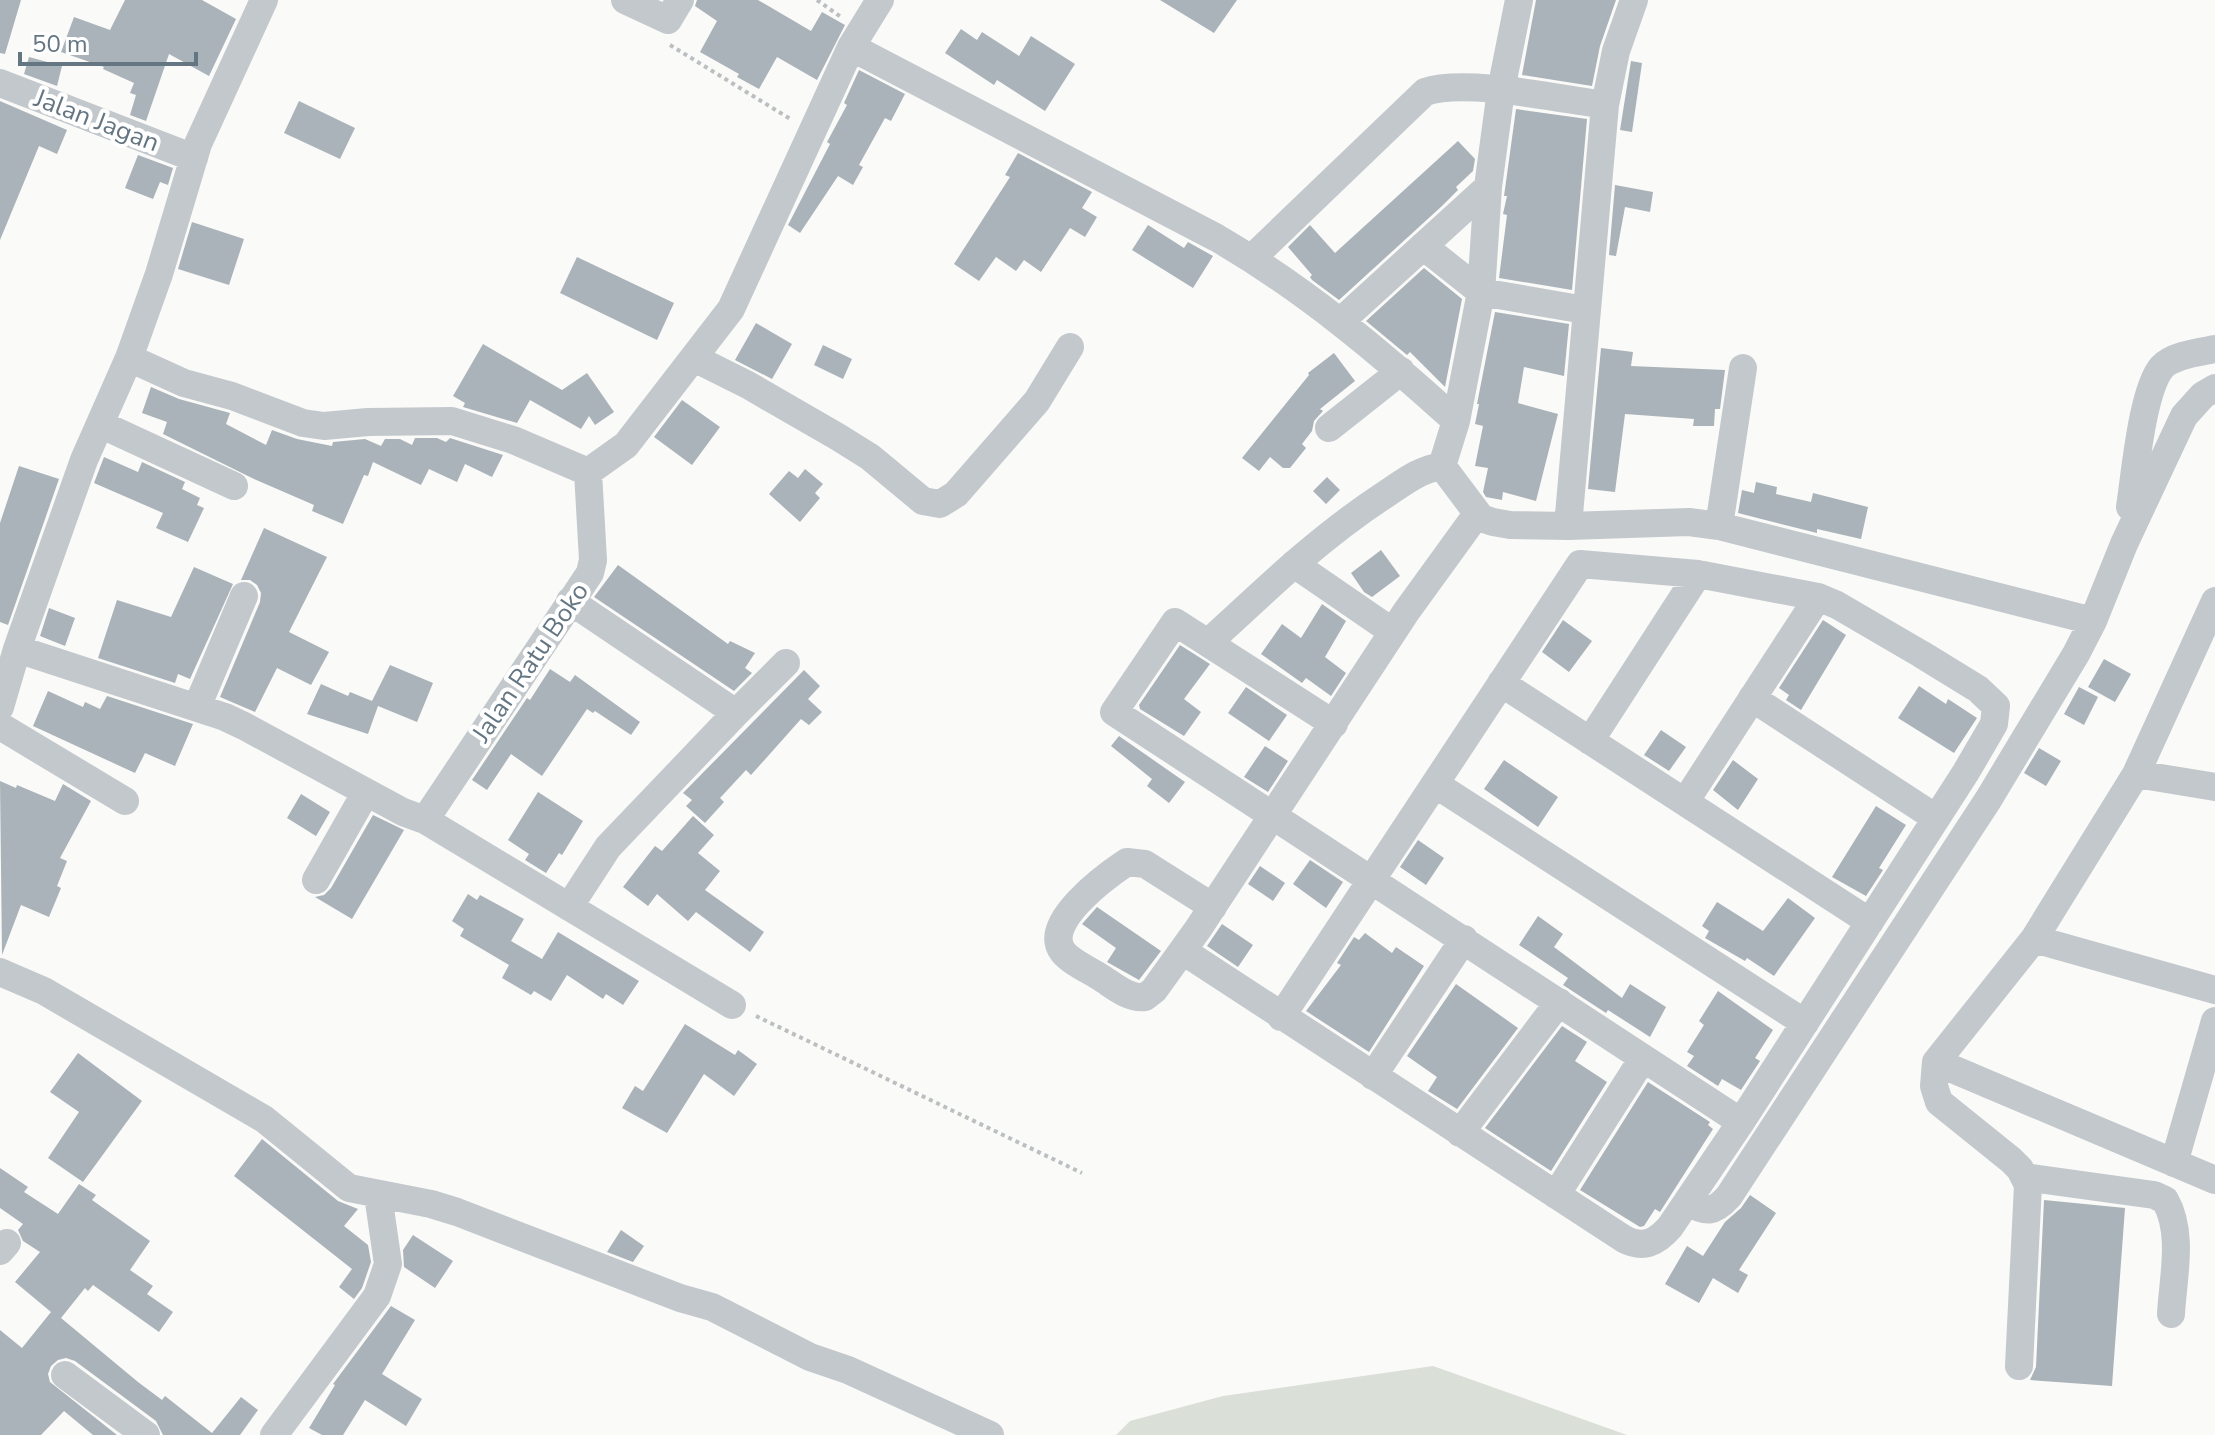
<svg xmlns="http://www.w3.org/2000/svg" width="2215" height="1435" viewBox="0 0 2215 1435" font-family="'Nunito Sans',sans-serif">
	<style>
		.green { fill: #dadfd7 }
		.building { fill: #aab3b9 }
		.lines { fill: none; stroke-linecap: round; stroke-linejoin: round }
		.path { stroke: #bbbfc2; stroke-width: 4; stroke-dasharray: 4 4; stroke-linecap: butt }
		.minor { stroke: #c3c8cc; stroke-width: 28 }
		.labels { text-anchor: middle; stroke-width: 8; stroke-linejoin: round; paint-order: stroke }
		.street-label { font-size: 26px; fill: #657683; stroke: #fff }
	</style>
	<rect width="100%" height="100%" fill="#fafaf8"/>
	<path class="green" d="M1433,1366L1627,1435H1116L1130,1421L1223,1396Z"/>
	<path class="building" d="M0,0H21L5,54L0,53Z
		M125,0H202L236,19L209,76L169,54L146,121L130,115L136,95L130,93L134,83L103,69L104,67L61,52L74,17L110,30Z
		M697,0H758L811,31L822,12L845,25L817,80L777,57L759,89L737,77L739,74L700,52L717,21L695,6Z
		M1160,0H1237L1214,33Z
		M1536,0H1616L1600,46L1592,86L1522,75Z
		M961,29L977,40L982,32L1019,56L1031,36L1075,64L1045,111L997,80L994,85L945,53Z
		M29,57L62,66L57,86L24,74Z
		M1631,61L1642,63L1632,132L1620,130Z
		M859,70L905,94L891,121L885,118L859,165L863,167L853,185L838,176L800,233L788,225L830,144L827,142L847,105L844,103Z
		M0,101L67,130L57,154L39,146L0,240Z
		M299,101L355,128L340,159L284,133Z
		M1516,109L1587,119L1572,290L1499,278L1507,215L1503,214L1507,196H1504L1505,189Z
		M1458,141L1475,159L1473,171L1456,187L1458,190L1442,206L1339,300L1312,280L1310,277L1312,275L1288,247L1310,225L1335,253Z
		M1018,153L1092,192L1082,208L1097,217L1085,237L1070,228L1041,272L1024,260L1016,271L996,257L979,281L954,264L1010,177L1005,175Z
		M138,155L173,168L168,185L160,182L153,199L125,188Z
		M1615,185L1653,192L1650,212L1625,207L1616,256L1609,255Z
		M192,222L244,239L229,285L178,269Z
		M1148,225L1184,248L1188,242L1213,256L1193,288L1132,250Z
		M577,257L674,303L657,340L560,293Z
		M1424,268L1462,299L1445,387L1410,352L1407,355L1366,321Z
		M1495,312L1569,324L1564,376L1524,367L1518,403L1558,414L1536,501L1503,492L1502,500L1486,497L1483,492L1488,468L1475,466L1483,426L1475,424L1479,404H1477Z
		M756,323L792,344L772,379L735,360Z
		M483,344L562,390L587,373L614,412L595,425L589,416L581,429L530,400L517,423L463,407L465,403L453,396Z
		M823,345L852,359L843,379L814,365Z
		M1601,348L1633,352L1631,366L1725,370L1720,409H1715L1714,426H1693L1694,419L1625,414L1615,492L1588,489Z
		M1334,353L1355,381L1320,409L1323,411L1314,421L1312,431L1302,444L1306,448L1290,468H1283L1270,457L1259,471L1242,458L1309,375L1308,373Z
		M151,387L179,399L230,413L226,424L266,445L272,430L297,439L332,446L333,442L365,439L381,446L385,439H400L412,445L415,438H437L446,442L450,438L503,455L492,477L465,464L457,482L429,469L421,485L373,462L368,476L364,475L343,524L312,511L314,505L254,479L163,434L167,422L142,413Z
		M682,400L720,427L692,465L654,437Z
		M104,457L138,472L142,462L185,482L182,489L200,498L197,505L204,508L188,542L156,528L163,513L94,483Z
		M19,466L59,479L8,625L0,622V523Z
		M805,469L823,484L815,493L820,498L800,522L769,494L789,471L798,478Z
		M1327,477L1340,490L1326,504L1313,491Z
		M1756,482L1777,487L1776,494L1811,502L1813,493L1868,507L1861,539L1817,529V533L1738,513L1742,490L1754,493Z
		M264,528L327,557L289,632L329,652L311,685L277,668L255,712L220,697L260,602L261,593L257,585L250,580H241Z
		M1381,550L1400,576L1372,597L1364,592L1351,573Z
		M618,565L728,644L730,641L755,653L745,668L752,673L734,691L594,597Z
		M194,567L233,584L190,679L178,674L175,683L98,658L117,600L171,617Z
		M1322,604L1346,621L1325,657L1346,673L1331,696L1306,678L1302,683L1261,654L1282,624L1301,638Z
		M49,608L75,618L65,646L40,636Z
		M1563,620L1592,641L1569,672L1542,652Z
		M1823,620L1846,635L1801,710L1786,700L1789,695L1779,688Z
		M1180,645L1210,664L1184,699L1201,712L1184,736L1140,709L1139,705Z
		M2104,659L2131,674L2115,702L2088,687Z
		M390,665L433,683L417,722L378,706L368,734L307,714L321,684L348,696L350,692L372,701Z
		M550,669L570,682L575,675L640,722L631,735L595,711L593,713L587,709L542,776L511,754L487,790L472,780L527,698L530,700Z
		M804,670L820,686L808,699L822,712L809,725L801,719L751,775L746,770L720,798L724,802L705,823L686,806L692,800L683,793Z
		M1919,686L1946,704L1948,699L1977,718L1954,753L1898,718Z
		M1246,687L1287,715L1269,741L1228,713Z
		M2079,687L2098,697L2084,725L2064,714Z
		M48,691L83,707L85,702L100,709L107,696L193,724L175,766L145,753L135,773L33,726Z
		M1661,730L1686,747L1669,771L1644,755Z
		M1119,736L1185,782L1169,803L1147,786L1152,779L1111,746Z
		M1265,746L1288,761L1268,792L1244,777Z
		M2039,748L2061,761L2046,786L2024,773Z
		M1504,760L1558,797L1538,827L1484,789Z
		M1733,760L1758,779L1738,810L1713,790Z
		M0,781L16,788L17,785L55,801L63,784L91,801L60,858L67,861L57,886L61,888L49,917L21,905L2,955Z
		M538,792L583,821L562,855L559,853L546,873L525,860L529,854L508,840Z
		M301,794L330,812L316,836L287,818Z
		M1876,806L1906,825L1879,868L1883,870L1866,896L1832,877Z
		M373,815L404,830L352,919L315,897L324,895L331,888Z
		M693,816L714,835L698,853L720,871L705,890L764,932L750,952L696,912L688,921L657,894L648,906L623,887L655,846L662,851Z
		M1418,840L1444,858L1426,885L1400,867Z
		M1310,860L1343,882L1326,908L1293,884Z
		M1260,866L1285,883L1273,901L1248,884Z
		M468,894L477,900L480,895L524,919L511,941L542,959L558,932L639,981L623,1005L606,994L603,999L567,975L551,1001L534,991L531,995L502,978L509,965L460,936L464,929L452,921Z
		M1788,898L1815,918L1774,976L1747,958L1745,961L1705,938L1709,931L1702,926L1717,902L1763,931Z
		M1097,907L1161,951L1139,980L1107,962L1116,948L1082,924Z
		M1538,916L1563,934L1554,947L1622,998L1630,984L1666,1007L1650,1037L1608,1010L1606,1013L1563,985L1568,978L1519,945Z
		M1222,924L1253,945L1238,967L1207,946Z
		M1365,933L1392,953L1396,947L1424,966L1369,1052L1306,1011L1341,965L1337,963L1354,937L1359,940Z
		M1456,984L1518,1028L1457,1109L1428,1091L1437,1077L1407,1056Z
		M1718,991L1773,1030L1755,1058L1760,1061L1741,1090L1722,1079L1718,1086L1687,1066L1694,1056L1687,1052L1704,1025L1699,1021Z
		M685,1024L735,1055L738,1050L757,1064L734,1096L704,1074L667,1133L622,1108L635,1086L643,1091Z
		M1562,1026L1587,1042L1575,1061L1607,1082L1551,1171L1485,1128Z
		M78,1053L142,1101L83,1182L48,1158L79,1112L50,1092Z
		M1648,1082L1710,1122L1708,1125L1713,1129L1660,1212L1655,1209L1644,1226L1640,1227L1580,1190Z
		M262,1139L338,1201L358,1209L344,1226L368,1245L371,1262L362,1288L354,1299L339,1287L352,1269L234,1176Z
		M0,1168L28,1187L24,1192L58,1214L79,1184L96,1195L92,1200L150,1241L130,1270L153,1286L147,1294L173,1312L159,1332L93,1285L88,1291L85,1288L61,1318L138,1382L162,1400L165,1396L212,1433L241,1397L258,1410L240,1435H163L156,1421L75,1361L66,1358L58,1360L51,1366L48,1374L50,1382L117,1435H93L64,1411L41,1435H0V1330L22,1348L51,1312L15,1282L40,1252L23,1241L18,1230L23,1224L0,1208Z
		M1750,1195L1776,1213L1739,1270L1748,1275L1738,1293L1713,1278L1699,1303L1665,1284L1687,1246L1703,1256L1725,1222L1741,1208Z
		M2044,1200L2125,1208L2112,1386L2030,1380L2036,1367Z
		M621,1230L644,1246L633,1262L607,1252Z
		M413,1235L453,1261L435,1288L404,1267L403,1250Z
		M391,1306L415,1320L382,1374L422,1399L406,1426L365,1400L343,1435H322L309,1428L335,1385L333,1384Z"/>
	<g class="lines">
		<path class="path" d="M817,0L841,17
			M670,45L792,120
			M756,1016L1082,1173"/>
		<path class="minor" d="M625,0L668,20L680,0
			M851,47L1217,238C1305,289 1381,353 1456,421L1442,466L1481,518L1493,522L1510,525L1568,526L1689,522L1719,526L2093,621
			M0,83L194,158
			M1423,246L1481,292L1585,310
			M1252,258L1425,92C1465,78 1560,99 1605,105
			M1341,321L1488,187
			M129,358L184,383L232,396L303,423L324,426L368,422L452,421L513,440L588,472
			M694,358L748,385L838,437L870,457L923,501L940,504L956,494L1037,401L1070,347
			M1456,421L1481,292L1488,187L1501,90L1519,0
			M100,424L234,486
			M1329,428L1401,371
			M2130,507C2135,475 2142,390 2162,367C2173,355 2200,352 2215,349
			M1568,526L1605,105L1616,51L1634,0
			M1719,526L1743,368
			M1294,564L1393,632
			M570,601L736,713L786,663
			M1208,643C1264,591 1319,538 1383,496C1403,483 1418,470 1442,466
			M17,649L225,717L244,726L403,812L425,820L732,1005
			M1501,683L1870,922
			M1752,698L1936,818
			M0,707L17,649L84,460L129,358L159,274L198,144L264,0
			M197,707L244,596
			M1334,724L1175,622L1114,712L1741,1122
			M0,726L125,801
			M1590,741L1698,574
			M2136,774L2215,601
			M1435,784L1805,1023
			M1685,802L1818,597
			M425,820L590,573L593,560L588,472L626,445L731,309L851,47L880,0
			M316,880L366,792
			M569,907L608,847L736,713
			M1213,907L1145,864L1127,862C1106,876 1041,923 1063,952C1071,962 1089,970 1100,977C1113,985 1128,999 1145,997L1154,990L1198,929L1406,612L1477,514
			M2034,939L2215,990
			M1183,951L1624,1239C1643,1249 1656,1243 1670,1227L1741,1122L1966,772L1994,724L1996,706L1978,689L1921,654L1837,605L1818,597L1698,574L1580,564L1281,1017
			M0,972L44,991L264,1119L349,1188L431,1204L457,1212L680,1298L712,1307L810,1357L848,1370L990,1435
			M1936,1062L2215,1180
			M1373,1076L1464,939
			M1460,1133L1559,1002
			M2174,1163L2215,1021
			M2024,1177L2154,1195L2165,1200C2184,1233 2173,1277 2171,1314
			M1556,1195L1643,1058
			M1687,1202C1706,1213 1714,1213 1729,1196L1988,800L2076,654L2093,621L2124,544L2184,416L2203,395L2215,388
			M0,1251L7,1243
			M2019,1366L2028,1185L2020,1169L2011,1160L1939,1102L1934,1086L1936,1062L2034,939L2136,774L2215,787
			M65,1375L146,1435
			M274,1435L377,1296L388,1264L378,1195"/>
	</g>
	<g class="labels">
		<g class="street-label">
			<text transform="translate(97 120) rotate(21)" y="9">Jalan Jagan</text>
			<text transform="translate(530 662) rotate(-56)" y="9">Jalan Ratu Boko</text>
		</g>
	</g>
	<path d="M20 52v12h176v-12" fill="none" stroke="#657683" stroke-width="4"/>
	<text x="32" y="52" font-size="24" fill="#657683" stroke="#ffffff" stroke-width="6" paint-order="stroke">50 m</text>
</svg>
